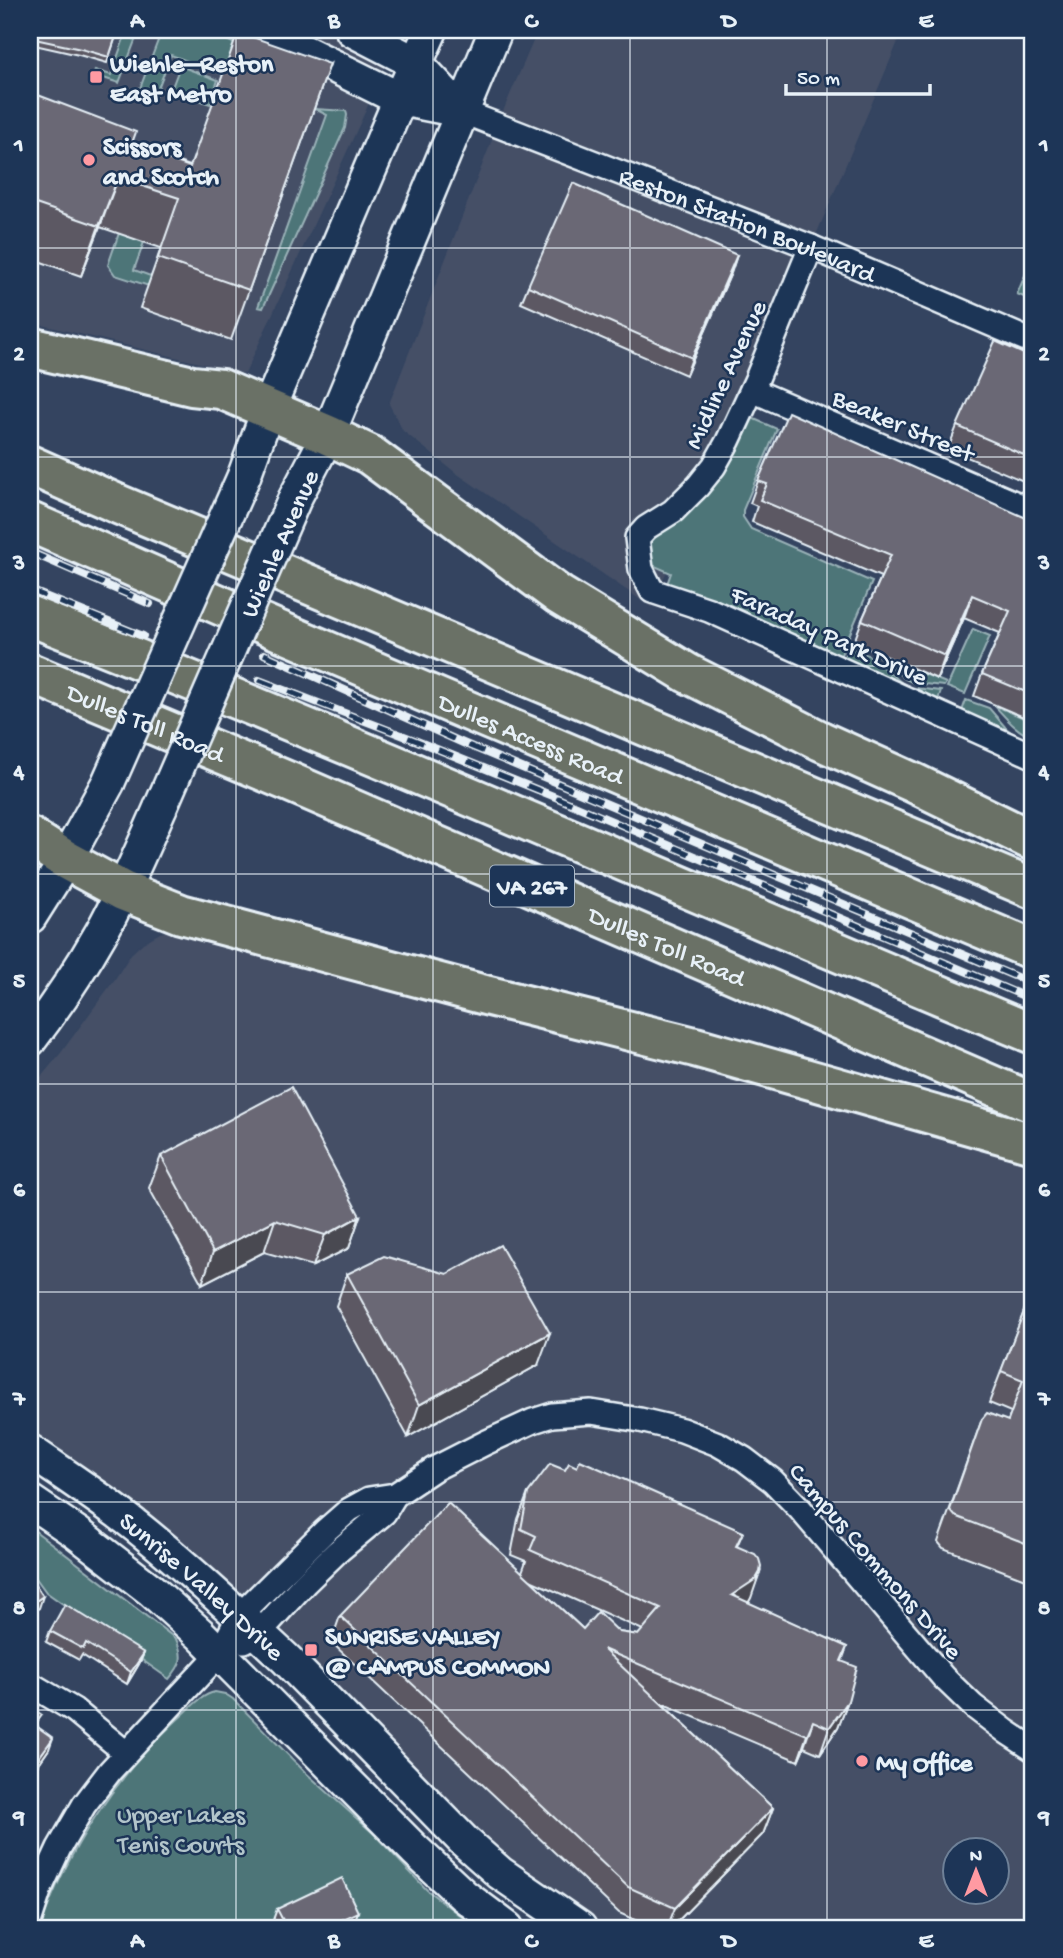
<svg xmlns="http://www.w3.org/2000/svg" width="1063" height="1958" viewBox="0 0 1063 1958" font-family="'Gochi Hand',sans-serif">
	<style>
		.built { fill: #444f66; fill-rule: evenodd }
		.green { fill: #4d7478; stroke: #9ab2b8; stroke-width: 2 }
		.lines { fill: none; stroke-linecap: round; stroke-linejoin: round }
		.street-casing { stroke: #e8f1f8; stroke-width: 28 }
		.secondary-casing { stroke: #e8f1f8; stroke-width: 37 }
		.highway-casing { stroke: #e8f1f8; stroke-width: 44 }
		.street { stroke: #1d3557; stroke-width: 23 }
		.secondary { stroke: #1d3557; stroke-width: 32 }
		.highway { stroke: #6a7166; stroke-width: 38 }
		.rail-casing { stroke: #e8f1f8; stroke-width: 8 }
		.rail { stroke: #1d3557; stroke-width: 5; stroke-dasharray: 16; stroke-linecap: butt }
		.secondary-bridge-casing { stroke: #e8f1f8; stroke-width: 37; stroke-linecap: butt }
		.secondary-bridge { stroke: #1d3557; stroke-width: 32 }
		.wall { fill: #5b5964; stroke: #e8f1f8; stroke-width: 2; fill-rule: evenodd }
		.shaded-wall { fill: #4a4951; stroke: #e8f1f8; stroke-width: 2 }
		.building { fill: #6a6874; stroke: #e8f1f8; stroke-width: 2 }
		.grid { fill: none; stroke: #e8f1f8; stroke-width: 2; stroke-opacity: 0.55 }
		.poi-dot { fill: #ff9aa2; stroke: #1d3557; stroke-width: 2.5 }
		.labels { text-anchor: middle; stroke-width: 5; stroke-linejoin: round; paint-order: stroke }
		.shield { fill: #1d3557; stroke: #abb9c8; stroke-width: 2 }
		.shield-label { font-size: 24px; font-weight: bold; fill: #e8f1f8 }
		.poi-label { font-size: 26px; font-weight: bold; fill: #e8f1f8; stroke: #1d3557; text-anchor: start }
		.street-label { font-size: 26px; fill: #e8f1f8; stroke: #1d3557 }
		.park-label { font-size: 26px; fill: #b2c5cb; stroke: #1d3557 }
		.neatline { fill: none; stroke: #e8f1f8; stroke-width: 2.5 }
		.grid-label { font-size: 23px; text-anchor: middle; font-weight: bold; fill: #e8f1f8 }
	</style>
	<rect width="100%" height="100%" fill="#344460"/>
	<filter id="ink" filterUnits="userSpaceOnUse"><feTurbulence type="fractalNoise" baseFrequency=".0143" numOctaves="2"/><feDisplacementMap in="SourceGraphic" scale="14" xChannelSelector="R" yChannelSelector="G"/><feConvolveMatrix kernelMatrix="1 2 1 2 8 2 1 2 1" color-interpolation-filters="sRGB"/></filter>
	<g filter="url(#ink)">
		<path class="built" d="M30,30H399L366,110L245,374L30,322Z
			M538,30H903L811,247L651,607L456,473L403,431L389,404L506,104Z
			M178,928L348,969L1033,1165V1928H603L571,1909L494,1856L113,1494L30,1435V1090L60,1054L115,979L131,954L143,943L160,933ZM954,1850H996V1892H954Z"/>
		<path class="green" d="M127,30H139L119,83L94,75L95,70L111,75Z
			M162,30H207L245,49L234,78L171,55L155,96L139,91Z
			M180,66L218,80L210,104L171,90Z
			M315,109L346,111L347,115L345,128L263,308L258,307L327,115Z
			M119,233L144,242L134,270L156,278L155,288L115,275L108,265Z
			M1033,257V301L1017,294Z
			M752,418L777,429L743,510V517L751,529L872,582L840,657L696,592L667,584L671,573L655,566L651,571L648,552L650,543L659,533L681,518L714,486L721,475Z
			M973,629L990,636L965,694L947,687Z
			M848,647L868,655L907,687L941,691L937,703L843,659Z
			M875,653L946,683L944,686L914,683L905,679Z
			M966,700L989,708L1006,728L1016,736L961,714Z
			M994,705L1033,722V738C1016,731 1007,719 994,705Z
			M30,1527L176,1639C184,1657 182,1664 169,1679L46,1592L30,1570Z
			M215,1692L225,1694L233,1699L305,1772L373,1833L427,1890L476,1928H40C67,1850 116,1776 177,1720C189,1710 200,1695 215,1692Z"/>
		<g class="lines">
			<defs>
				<g id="street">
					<path id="s1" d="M461,111L811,247L1033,342"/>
					<path d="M811,247L756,381L728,441L714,466L698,486L673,511L646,528L637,538L641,569L652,591L709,610L1033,756"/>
					<path d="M752,390L1033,511"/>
					<path d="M244,1641L259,1633L305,1583L337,1552L384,1513L395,1495"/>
					<path d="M30,1684L74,1710L126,1753"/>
					<path d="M30,1919L39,1891L59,1848L84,1805L110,1771L220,1653L239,1616L325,1531L349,1510L369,1499L395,1495L434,1469L485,1443L533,1421L552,1415L591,1412L640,1420L682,1430L718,1444L744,1459L773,1481L800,1509L943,1677L973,1706L1007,1732L1033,1749"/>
				</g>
				<g id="secondary">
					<path d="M261,30L400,99L461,111"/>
					<path d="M352,30L416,63L461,111"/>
					<path d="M244,476L268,410L400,99L431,30"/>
					<path d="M295,498L328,435L496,30"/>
					<path d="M30,917L66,860L108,783"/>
					<path d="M30,1040C56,1006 80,970 101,933C124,892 142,849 161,806"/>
					<path id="s2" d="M30,1451C69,1478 110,1504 147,1535C196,1575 242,1618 287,1660L464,1841L500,1873L580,1928"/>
					<path d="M30,1501L77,1533L151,1590L200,1634L415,1850L463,1895L507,1928"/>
				</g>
				<g id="highway">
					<path d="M30,347L192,386L221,389L328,435L370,455L559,595L687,673L821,741L914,783L1033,841"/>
					<path d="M30,465L120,505L1033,889"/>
					<path id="s3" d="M30,522L275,629L1033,950"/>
					<path d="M30,616C367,749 698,895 1033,1034"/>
					<path id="s4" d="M30,673L292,783L1033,1103"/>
					<path d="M30,837L66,860L123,891L181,914L485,995L695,1047L1033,1143"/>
				</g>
			</defs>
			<use href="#street" class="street-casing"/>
			<use href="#secondary" class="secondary-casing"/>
			<use href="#highway" class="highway-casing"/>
			<use href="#street" class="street"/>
			<use href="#secondary" class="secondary"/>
			<use href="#highway" class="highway"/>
			<defs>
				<path id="rail" d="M30,552L150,604
					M30,590L143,636
					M264,654L463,743L1033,984
					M259,680L417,741L553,796L1033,1000"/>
			</defs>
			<use href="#rail" class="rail-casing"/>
			<use href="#rail" class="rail"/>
			<defs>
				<path id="secondary-bridge" d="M108,783L244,476
					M161,806L295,498"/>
			</defs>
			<use href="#secondary-bridge" class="secondary-bridge-casing"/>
			<use href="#secondary-bridge" class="secondary-bridge"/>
		</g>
		<path class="wall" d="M30,30H118L107,63L79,55L30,44Z
			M330,64L231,340L140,308L161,248L100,227L81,276L30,258V72L37,75L31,93L131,146L190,166Z
			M737,255L731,273L686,375L521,303L528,286Z
			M1033,358V485L948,449L957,426Z
			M758,481L1033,521V721L974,696L982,674L1000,633L964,618L937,679L854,642L862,620L881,577L752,522L757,506L750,503Z
			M161,1156L360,1216L349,1248L313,1266L264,1252L202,1284L149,1188Z
			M347,1274L538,1365L408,1437L336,1306Z
			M1033,1288V1582L943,1548L938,1542L982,1419L1008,1421L1011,1412L989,1403Z
			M565,1470L743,1532L737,1546L760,1572L748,1603L847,1647L842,1661L848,1701L838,1727L820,1754L804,1747L798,1761L661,1703L773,1808L763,1834L671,1928H653L619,1913L331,1642L340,1616L522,1572L526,1561L511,1555L518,1519L528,1493ZM530,1580L643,1630L638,1635L619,1632L583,1629Z
			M50,1631L144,1653L139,1664L127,1684L82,1655L79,1660L46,1642Z
			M30,1707L38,1727L49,1749L31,1775L30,1774Z
			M277,1909L354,1923L343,1928H277L273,1920Z"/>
		<path class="shaded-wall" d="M118,178L100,227L81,276L99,226Z
			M737,255L731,273L686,375L692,358Z
			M972,595L964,618L937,679L945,656Z
			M360,1216L349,1248L313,1266L325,1235Z
			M275,1220L264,1252L202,1284L213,1252Z
			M550,1333L538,1365L408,1437L419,1405Z
			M760,1572L751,1598L747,1605L732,1595Z
			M43,1596L39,1608L30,1614V1605Z
			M144,1653L139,1664L127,1684L131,1672Z
			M848,1701L838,1727L820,1754L829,1728Z
			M813,1721L804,1747L798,1761L807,1735Z
			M53,1738L49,1749L31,1775L35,1763Z
			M773,1808L763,1834L671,1928H667L675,1908Z
			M358,1912L354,1923L343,1928H323Z"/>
		<path class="building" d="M30,30H118L109,57L81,49L30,38Z
			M238,32L330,64L249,290L158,258L179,198L118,178L99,226L30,202V92L136,132L131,146L190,167Z
			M30,72L37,75L32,91L30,90Z
			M573,183L737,255L692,358L528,286Z
			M995,341L1033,358V459L957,426Z
			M788,412L1033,521V695L982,674L1010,611L972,595L945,656L862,620L891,555L760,500L767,484L758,481Z
			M291,1087L360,1216L325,1235L275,1220L213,1252L161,1156Z
			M500,1245L550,1333L419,1405L347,1274L384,1256L447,1274Z
			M1033,1288V1546L955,1516L950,1510L982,1419L987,1413L1008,1421L1023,1380L1001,1371Z
			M580,1460L743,1532L736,1546L755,1554L759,1559L761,1566L760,1572L756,1579L732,1595L847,1647L841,1661L857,1667L848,1701L829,1728L813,1721L807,1735L603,1649L773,1808L675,1908L628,1887L340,1616L448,1503L583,1629L598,1612L619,1632L638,1635L661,1608L530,1550L536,1536L521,1529L528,1493L550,1464L565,1470L569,1463L577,1467Z
			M30,1577L43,1596L30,1605Z
			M65,1604L144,1653L131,1672L86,1643L83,1649L50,1631Z
			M30,1707L42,1715L35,1725L53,1738L35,1763L30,1760Z
			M342,1878L358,1912L323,1928H287L277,1909Z
			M1033,1916V1928H1029Z"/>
	</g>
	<path class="grid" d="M236,30V1928M433,30V1928M630,30V1928M827,30V1928M30,248H1033M30,457H1033M30,666H1033M30,874H1033M30,1084H1033M30,1292H1033M30,1502H1033M30,1710H1033"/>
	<g class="poi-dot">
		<rect x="89" y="70" width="14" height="14" rx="3.5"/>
		<circle cx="89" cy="160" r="7"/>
		<rect x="304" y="1643" width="14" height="14" rx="3.5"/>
		<circle cx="862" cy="1761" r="7"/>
	</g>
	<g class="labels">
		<rect class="shield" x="490" y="865.5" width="84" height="41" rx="5"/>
		<g class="shield-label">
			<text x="532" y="894">VA 267</text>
		</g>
		<g class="poi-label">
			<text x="110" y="71">Wiehle–Reston<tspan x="110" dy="30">East Metro</tspan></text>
			<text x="103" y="154">Scissors<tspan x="103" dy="30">and Scotch</tspan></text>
			<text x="325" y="1644">SUNRISE VALLEY<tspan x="325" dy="30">@ CAMPUS COMMON</tspan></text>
			<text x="876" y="1770">My Office</text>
		</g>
		<g class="street-label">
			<text dy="9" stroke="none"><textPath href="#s1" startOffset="308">Reston Station Boulevard</textPath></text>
			<text transform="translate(724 374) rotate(-65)" y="9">Midline Avenue</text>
			<text transform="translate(904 424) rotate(23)" y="9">Beaker Street</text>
			<text transform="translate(278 543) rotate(-66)" y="9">Wiehle Avenue</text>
			<text transform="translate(830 634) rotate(24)" y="9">Faraday Park Drive</text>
			<text dy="9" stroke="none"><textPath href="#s4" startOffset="126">Dulles Toll Road</textPath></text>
			<text dy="9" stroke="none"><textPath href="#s3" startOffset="546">Dulles Access Road</textPath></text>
			<text dy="9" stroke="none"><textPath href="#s4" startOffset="693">Dulles Toll Road</textPath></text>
			<text transform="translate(877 1560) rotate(49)" y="9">Campus Commons Drive</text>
			<text dy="9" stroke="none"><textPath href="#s2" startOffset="219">Sunrise Valley Drive</textPath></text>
		</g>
		<g class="park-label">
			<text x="181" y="1822">Upper Lakes<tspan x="181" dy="30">Tenis Courts</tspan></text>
		</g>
	</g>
	<rect width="1063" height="1958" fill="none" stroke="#1d3557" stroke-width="77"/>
	<g transform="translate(976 1871)"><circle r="33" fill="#1d3557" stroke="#6e8097" stroke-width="2"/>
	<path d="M0-5L12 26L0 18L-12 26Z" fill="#ff9aa2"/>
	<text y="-10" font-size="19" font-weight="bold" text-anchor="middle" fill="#e8f1f8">N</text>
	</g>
	<path d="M786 84v10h144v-10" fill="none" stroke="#e8f1f8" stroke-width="3.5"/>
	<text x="797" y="84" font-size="21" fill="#e8f1f8" stroke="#1d3557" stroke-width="5" paint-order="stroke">50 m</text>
	<rect x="38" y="38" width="986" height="1882" class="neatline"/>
	<g class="grid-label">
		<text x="137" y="27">A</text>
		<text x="334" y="27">B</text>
		<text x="531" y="27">C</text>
		<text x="729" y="27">D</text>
		<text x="926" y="27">E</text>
		<text x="19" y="151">1</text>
		<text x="1044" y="151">1</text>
		<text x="19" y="360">2</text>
		<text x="1044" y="360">2</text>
		<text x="19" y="569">3</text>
		<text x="1044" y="569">3</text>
		<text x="19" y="778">4</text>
		<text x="1044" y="778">4</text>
		<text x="19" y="987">5</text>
		<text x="1044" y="987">5</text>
		<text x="19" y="1196">6</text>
		<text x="1044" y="1196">6</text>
		<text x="19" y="1405">7</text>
		<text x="1044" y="1405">7</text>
		<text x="19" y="1614">8</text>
		<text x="1044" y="1614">8</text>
		<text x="19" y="1823">9</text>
		<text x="1044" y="1823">9</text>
		<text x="137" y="1947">A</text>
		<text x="334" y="1947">B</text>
		<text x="531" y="1947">C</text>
		<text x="729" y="1947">D</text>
		<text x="926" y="1947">E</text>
	</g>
</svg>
